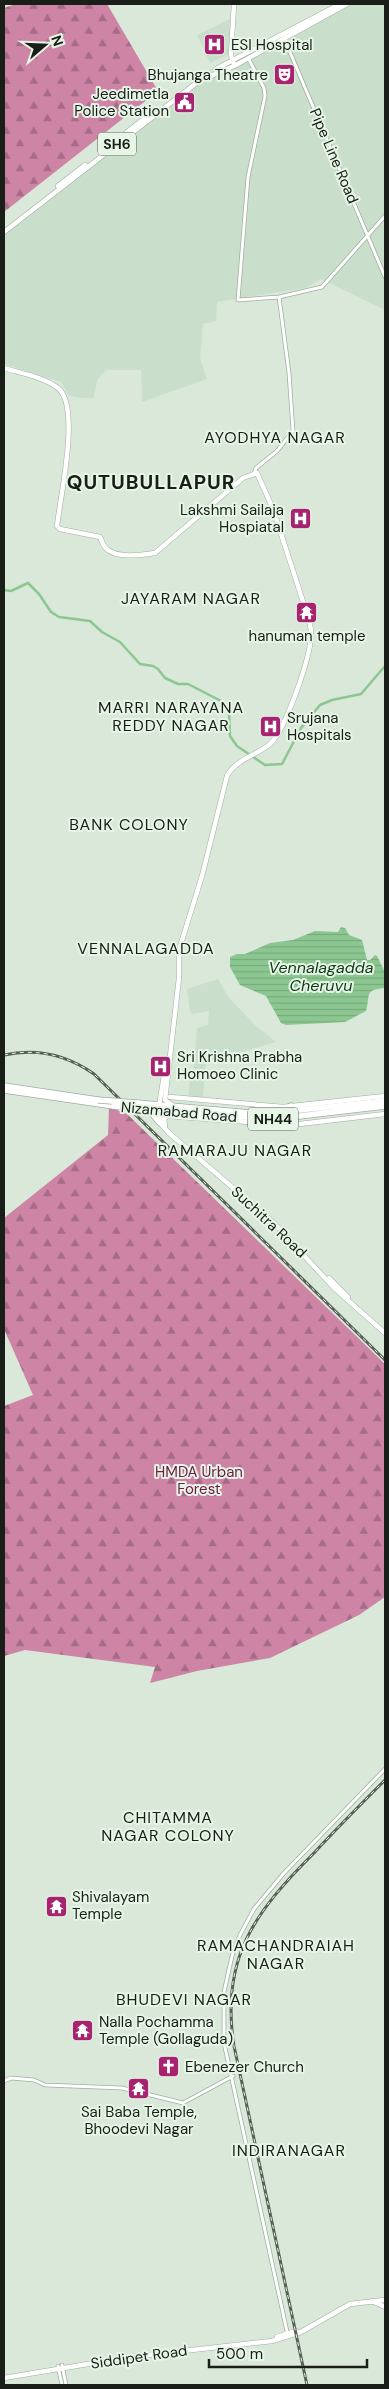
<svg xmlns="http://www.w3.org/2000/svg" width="389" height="2389" viewBox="0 0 389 2389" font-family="'DM Sans',sans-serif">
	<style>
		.built { fill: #cadfcb }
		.forest { fill: url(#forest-firs) }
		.water { fill: url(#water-rules) }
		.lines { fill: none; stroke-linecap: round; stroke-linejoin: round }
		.canal { stroke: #8cc791; stroke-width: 2.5 }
		.minor-casing { stroke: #9faea0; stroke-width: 4.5 }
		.major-casing { stroke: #9faea0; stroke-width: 5.5 }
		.highway-casing { stroke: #9faea0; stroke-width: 7 }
		.minor { stroke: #fff; stroke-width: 3 }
		.major { stroke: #fff; stroke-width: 4.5 }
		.highway { stroke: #fff; stroke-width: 5.5 }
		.rail-casing { stroke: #575f57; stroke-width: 3 }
		.rail { stroke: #e6f5e6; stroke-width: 1; stroke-dasharray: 4; stroke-linecap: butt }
		.highway-bridge-casing { stroke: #9faea0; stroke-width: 7; stroke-linecap: butt }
		.highway-bridge { stroke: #fff; stroke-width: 5.5 }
		.labels { text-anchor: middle; stroke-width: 4; stroke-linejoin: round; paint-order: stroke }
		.shield { fill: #e6f5e6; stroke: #565e56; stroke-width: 1 }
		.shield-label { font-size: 14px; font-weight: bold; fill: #191e19 }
		.poi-label { font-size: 15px; fill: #191e19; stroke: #e6f5e6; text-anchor: start }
		.street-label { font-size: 15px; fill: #191e19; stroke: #e6f5e6 }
		.park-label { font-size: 15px; fill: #6f1949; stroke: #e6f5e6 }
		.neighbourhood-label { font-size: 16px; letter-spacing: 1px; fill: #191e19; stroke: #e6f5e6 }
		.water-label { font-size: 16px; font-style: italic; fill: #0f3a16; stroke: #e6f5e6 }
		.district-label { font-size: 20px; font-weight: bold; letter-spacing: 1px; fill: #191e19; stroke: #e6f5e6 }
	</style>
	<defs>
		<pattern id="forest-firs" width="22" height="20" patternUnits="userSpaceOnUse" patternTransform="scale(1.25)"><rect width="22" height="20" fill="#cd84a5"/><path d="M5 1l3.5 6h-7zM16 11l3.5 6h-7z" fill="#a66b86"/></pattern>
		<pattern id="water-rules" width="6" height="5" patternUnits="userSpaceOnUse" patternTransform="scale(1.25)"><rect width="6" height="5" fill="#8cc791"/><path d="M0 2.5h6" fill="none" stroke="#78aa7c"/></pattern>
	</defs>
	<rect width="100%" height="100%" fill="#d9e8d9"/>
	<path class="built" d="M335,4H385V310L321,279L305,288L217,302L216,321L203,324L200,359L207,379L142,402L141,370H106L97,380L94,398H82L69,396L61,382L4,364V231L202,82L198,76Z
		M232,18L228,55L210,63L197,35Z
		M218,979L229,998L256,1026L276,1042L206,1063L203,1098L188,1097L190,1079L193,1077L197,1028L208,1025L209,1011L193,1014L190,1012L187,989Z"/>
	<path class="forest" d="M16,4H107L158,91L4,212V8Z
		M109,1107L127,1114L385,1364V1597L359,1615L270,1658L197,1671L150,1683L155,1667L25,1650L4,1656V1406L33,1395L4,1329V1218L108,1135Z"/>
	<path class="water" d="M341,927L345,928L349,935L362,940L367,960H370L375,955L377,956L385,972V988C363,990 371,995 366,1011L345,1022L286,1025L281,1023L266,996L240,985L230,967V957L237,954H245L270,943L293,940L315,931L338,932Z"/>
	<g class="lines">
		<path class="canal" d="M4,590L11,591L28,583L39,594L51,612L59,617L90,621L102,632L120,642L140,664L153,666L158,669L165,678L178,684H188L223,702L229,713L230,736L237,746L265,765L282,764L301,728L320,705L332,700L361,694L385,666"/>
		<defs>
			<path id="minor" d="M284,38L385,277
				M248,58L264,88L265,96L248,177L238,300L279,297L289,373L293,431L277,451L256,468L254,474
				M279,297L322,287L385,216
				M4,2081L11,2078L34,2080L45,2085L122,2088L183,2103L233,2076
				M288,2336L224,2043V1992L232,1956L240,1935L254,1909L284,1873L385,1769
				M62,2365L66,2385
				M58,2366L62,2385"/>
			<path id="major" d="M234,64L231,55L234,4
				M216,69L340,4
				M111,145L146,117
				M58,186L85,165
				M4,232L199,81L236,65L347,4
				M4,368C20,373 44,377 58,388C81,406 60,498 57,526L60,529L100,537C102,541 103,547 108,550C118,558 143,555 155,553L243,478L257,473L273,509L309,620C310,626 312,631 311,636C310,658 286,729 270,744C257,755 235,760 227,776L202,876L179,950
				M170,1097L283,1107L385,1096
				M171,1104L165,1100L179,978V947
				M159,1106L164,1075
				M159,1110L160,1123L169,1133L274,1223L334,1288L385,1333
				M165,1126L164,1119L167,1116L291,1125L385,1114
				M329,1278L348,1297
				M372,2301L385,2307
				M277,2337L296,2331
				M4,2378L130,2357L272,2341L301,2332L350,2304L385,2300"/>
			<path id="highway" d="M4,1086L98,1100
				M4,1090L114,1106
				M137,1103L261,1114L385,1101
				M138,1109L274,1119L385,1106
				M149,1110L160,1123
				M278,1112L291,1106"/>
		</defs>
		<use href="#minor" class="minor-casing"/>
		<use href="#major" class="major-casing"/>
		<use href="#highway" class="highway-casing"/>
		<use href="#minor" class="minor"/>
		<use href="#major" class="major"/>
		<use href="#highway" class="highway"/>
		<defs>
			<path id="rail" d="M4,1055C36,1048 67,1055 94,1074L385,1360
				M307,2385L234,2046C220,1958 255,1912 314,1853C337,1828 361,1804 385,1780"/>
		</defs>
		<use href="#rail" class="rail-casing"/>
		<use href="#rail" class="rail"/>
		<defs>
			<path id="highway-bridge" d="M98,1100L137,1103
				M114,1106L138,1109"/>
		</defs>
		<use href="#highway-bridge" class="highway-bridge-casing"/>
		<use href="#highway-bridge" class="highway-bridge"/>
	</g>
	<defs>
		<symbol id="hospital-square" viewBox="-11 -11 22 22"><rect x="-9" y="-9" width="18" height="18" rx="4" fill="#a7236f" stroke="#e6f5e6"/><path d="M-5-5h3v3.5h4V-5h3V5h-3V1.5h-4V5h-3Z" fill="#fff"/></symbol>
		<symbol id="theatre-square" viewBox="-11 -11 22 22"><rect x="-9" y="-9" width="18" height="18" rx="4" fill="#a7236f" stroke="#e6f5e6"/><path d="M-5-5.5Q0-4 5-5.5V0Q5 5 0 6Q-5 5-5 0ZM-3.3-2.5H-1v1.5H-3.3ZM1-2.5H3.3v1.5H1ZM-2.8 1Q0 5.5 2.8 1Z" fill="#fff"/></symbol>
		<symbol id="civic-square" viewBox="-11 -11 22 22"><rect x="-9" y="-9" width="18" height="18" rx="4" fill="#a7236f" stroke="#e6f5e6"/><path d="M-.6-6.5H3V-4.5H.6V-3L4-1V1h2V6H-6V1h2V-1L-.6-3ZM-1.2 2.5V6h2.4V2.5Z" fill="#fff"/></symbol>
		<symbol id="temple-square" viewBox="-11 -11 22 22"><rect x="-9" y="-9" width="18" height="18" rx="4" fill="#a7236f" stroke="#e6f5e6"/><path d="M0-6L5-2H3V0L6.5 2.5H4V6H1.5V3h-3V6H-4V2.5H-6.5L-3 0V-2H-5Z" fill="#fff"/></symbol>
		<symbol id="church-square" viewBox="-11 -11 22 22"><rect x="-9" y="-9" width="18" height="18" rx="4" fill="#a7236f" stroke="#e6f5e6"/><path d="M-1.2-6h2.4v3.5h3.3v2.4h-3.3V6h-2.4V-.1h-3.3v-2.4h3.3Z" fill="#fff"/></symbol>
	</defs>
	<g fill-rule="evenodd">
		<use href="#hospital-square" x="202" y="32" width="25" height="25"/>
		<use href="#theatre-square" x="272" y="62" width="25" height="25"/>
		<use href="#civic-square" x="172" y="90" width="25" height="25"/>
		<use href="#hospital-square" x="288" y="506" width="25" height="25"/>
		<use href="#temple-square" x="294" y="600" width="25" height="25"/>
		<use href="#hospital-square" x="258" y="714" width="25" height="25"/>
		<use href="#hospital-square" x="148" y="1054" width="25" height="25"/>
		<use href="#temple-square" x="44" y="1894" width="25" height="25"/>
		<use href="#temple-square" x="70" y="2018" width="25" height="25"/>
		<use href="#church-square" x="156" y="2054" width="25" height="25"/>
		<use href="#temple-square" x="126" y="2076" width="25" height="25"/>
	</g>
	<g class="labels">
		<g class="shield">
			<rect x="98" y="132.5" width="38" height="23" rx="4"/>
			<rect x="248" y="1107.5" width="50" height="23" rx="4"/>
		</g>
		<g class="shield-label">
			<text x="117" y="149">SH6</text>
			<text x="273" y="1124">NH44</text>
		</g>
		<g class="poi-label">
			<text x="231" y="50">ESI Hospital</text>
			<text x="268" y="80" text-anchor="end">Bhujanga Theatre</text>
			<text x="169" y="99" text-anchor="end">Jeedimetla<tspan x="169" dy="17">Police Station</tspan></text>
			<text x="284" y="515" text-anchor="end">Lakshmi Sailaja<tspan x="284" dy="17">Hospiatal</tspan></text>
			<text x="307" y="641" text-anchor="middle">hanuman temple</text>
			<text x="287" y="723">Srujana<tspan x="287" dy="17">Hospitals</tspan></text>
			<text x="177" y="1062">Sri Krishna Prabha<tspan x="177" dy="17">Homoeo Clinic</tspan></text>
			<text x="72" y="1902">Shivalayam<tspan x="72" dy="17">Temple</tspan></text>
			<text x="99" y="2027">Nalla Pochamma<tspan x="99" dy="17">Temple (Gollaguda)</tspan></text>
			<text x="185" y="2072">Ebenezer Church</text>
			<text x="139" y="2117" text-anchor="middle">Sai Baba Temple,<tspan x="139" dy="17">Bhoodevi Nagar</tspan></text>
		</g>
		<g class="street-label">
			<text transform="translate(334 156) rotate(67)" y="5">Pipe Line Road</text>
			<text transform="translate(179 1112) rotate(5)" y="5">Nizamabad Road</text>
			<text transform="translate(269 1222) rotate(43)" y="5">Suchitra Road</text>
			<text transform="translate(139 2357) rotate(-8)" y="5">Siddipet Road</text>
		</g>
		<g class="park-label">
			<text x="199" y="1477">HMDA Urban<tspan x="199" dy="17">Forest</tspan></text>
		</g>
		<g class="neighbourhood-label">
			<text x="275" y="443">AYODHYA NAGAR</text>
			<text x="191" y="604">JAYARAM NAGAR</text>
			<text x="171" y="713">MARRI NARAYANA<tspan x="171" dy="18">REDDY NAGAR</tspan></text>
			<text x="129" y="830">BANK COLONY</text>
			<text x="146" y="954">VENNALAGADDA</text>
			<text x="235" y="1156">RAMARAJU NAGAR</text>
			<text x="168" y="1823">CHITAMMA<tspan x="168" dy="18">NAGAR COLONY</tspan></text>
			<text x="276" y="1951">RAMACHANDRAIAH<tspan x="276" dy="18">NAGAR</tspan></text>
			<text x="184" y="2005">BHUDEVI NAGAR</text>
			<text x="289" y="2156">INDIRANAGAR</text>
		</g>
		<g class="water-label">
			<text x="321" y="973">Vennalagadda<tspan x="321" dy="18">Cheruvu</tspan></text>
		</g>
		<g class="district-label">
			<text x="151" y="489">QUTUBULLAPUR</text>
		</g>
	</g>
	<rect width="389" height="2389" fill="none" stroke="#191e19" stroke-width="10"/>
	<g transform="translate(45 45) rotate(71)" stroke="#e6f5e6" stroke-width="4" paint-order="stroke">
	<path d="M0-4L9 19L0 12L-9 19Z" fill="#191e19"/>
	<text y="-8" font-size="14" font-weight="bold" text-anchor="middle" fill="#191e19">N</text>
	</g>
	<path d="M209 2359v8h158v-8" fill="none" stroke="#191e19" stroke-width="2.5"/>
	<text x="216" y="2359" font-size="15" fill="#191e19" stroke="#e6f5e6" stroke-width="4" paint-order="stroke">500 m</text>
</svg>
